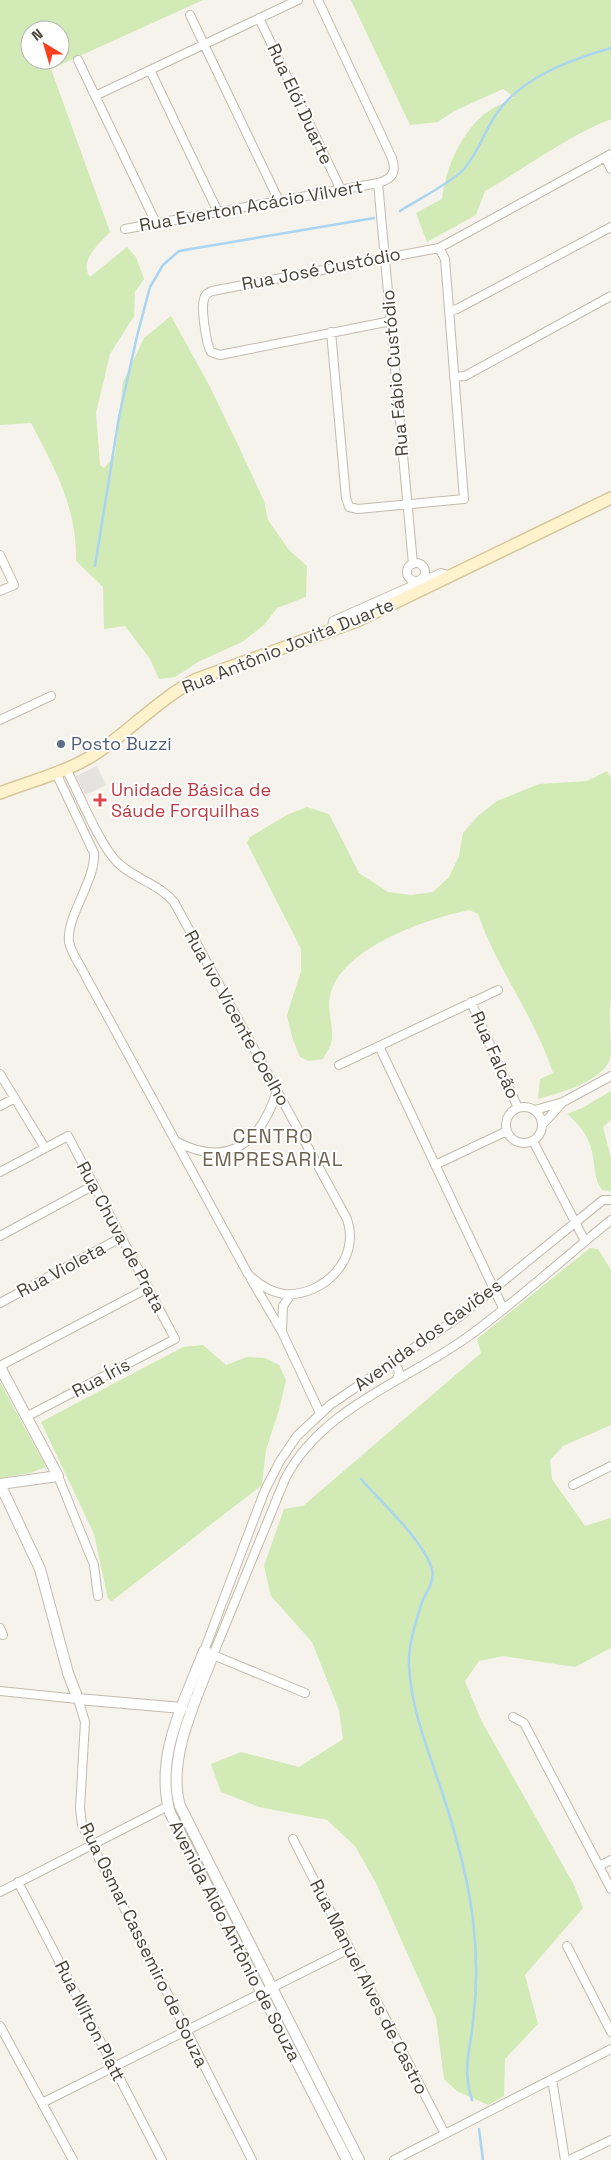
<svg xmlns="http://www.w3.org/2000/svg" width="611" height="2160" viewBox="0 0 611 2160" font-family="'Space Grotesk',sans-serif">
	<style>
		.green { fill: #d2eab5; fill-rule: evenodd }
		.parking { fill: #e5e3e0 }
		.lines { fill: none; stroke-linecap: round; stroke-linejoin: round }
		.stream { stroke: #a9d4f2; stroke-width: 2.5 }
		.minor-casing { stroke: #c2bbae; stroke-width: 10 }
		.tertiary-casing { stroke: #c2bbae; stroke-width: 12 }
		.secondary-casing { stroke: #d6c79b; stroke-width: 14 }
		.minor { stroke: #fff; stroke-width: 8 }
		.tertiary { stroke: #fff; stroke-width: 10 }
		.secondary { stroke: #fff3cd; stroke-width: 11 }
		.service-dot { fill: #5c6f8a; stroke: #fff; stroke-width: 2 }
		.health-dot { fill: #e0444e; stroke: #fff; stroke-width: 2 }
		.labels { text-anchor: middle; stroke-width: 4; stroke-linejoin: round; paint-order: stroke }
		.street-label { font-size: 18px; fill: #4b4439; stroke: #fff }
		.service-label { font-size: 18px; fill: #4e5e75; stroke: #fff; text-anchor: start }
		.health-label { font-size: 18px; fill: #be3a42; stroke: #fff; text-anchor: start }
		.quarter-label { font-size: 20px; letter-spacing: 1px; fill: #6e6250; stroke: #fff }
	</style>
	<rect width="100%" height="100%" fill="#f6f3ec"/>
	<path class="green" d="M0,0H203L51,69L110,232C100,243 78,261 90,277L127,247L136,257L144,279L135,292L134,316L110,354L96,413L100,465L104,468L115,455L123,382L144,338L171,316L209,385L239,447L264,501L268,520L289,550L307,566L306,597L277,608L264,625L242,642L198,662L175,677L159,679L150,659L125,626L104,629L103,587L76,561C77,507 55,469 31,423L0,425ZM30,30H60V60H30Z
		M351,0H611V119C566,137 527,167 485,191L476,215L427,242L416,213L442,199C446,168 459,138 481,117C490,108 504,104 514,97L503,89L454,111L438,122L410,125Z
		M607,771L611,778V999C608,1019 611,1035 611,1054C608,1081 559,1093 538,1099L540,1079L553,1073C535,1017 497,969 478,914L469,910C427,919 341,947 330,996C327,1010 333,1024 332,1038C332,1045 326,1053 323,1059L309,1061L300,1057L292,1037L287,1015L301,971V949L247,843L250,837L287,815L307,807L329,814L359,873L388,892L411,895L433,892L449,877L459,856L463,833L478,816L497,801L539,784L587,781Z
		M611,1091V1120L603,1127L611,1158V1191L602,1190C594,1179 595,1166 592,1152C589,1136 579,1124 567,1114L582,1108Z
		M590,1248L598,1249L611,1270V1425L563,1446L550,1460L552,1479L585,1526L611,1518V1648L575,1667L503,1656L479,1661L465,1681L481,1720L574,1885L583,1908L525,1975L538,2024L505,2059L504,2096L488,2105L457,2091L444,2079L436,2018L376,1883L355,1846L327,1820L259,1807L221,1792L211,1764L241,1752L299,1767L343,1739L339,1710L312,1642L271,1596L264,1566L284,1509L303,1506L481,1353L477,1339Z
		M203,1345L226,1365L247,1357L265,1358L279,1365L286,1380L279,1410L266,1450L262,1485L112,1601L108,1599L94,1534L41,1422L183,1347Z
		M0,1382L46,1467L30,1473L0,1478Z"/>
	<path class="parking" d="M97,766L106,785L85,795L76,776Z"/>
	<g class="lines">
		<path class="stream" d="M400,211C417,200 451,183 464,169C479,152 484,131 497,113C522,77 570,60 611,48
			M95,566L119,417L137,336L150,287L163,265L179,251L374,218
			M361,1479C380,1501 426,1543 432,1570C435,1582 426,1592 422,1602C416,1621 408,1645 409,1665C411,1710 428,1749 442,1792C455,1831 468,1879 473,1920C477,1953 477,1990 473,2022C470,2052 462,2069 472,2100
			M479,2129L483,2160"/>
		<defs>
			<path id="minor" d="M190,15L279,201
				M259,18L341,190
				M78,60L156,223
				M150,70L218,212
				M95,96L298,0
				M605,157L611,169
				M378,183L413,564
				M125,229L378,183C392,179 397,173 392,158L318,0
				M449,311L457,309L611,227
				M391,321L220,355L211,352C206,344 201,308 204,299C205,294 208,293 212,291L439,248L611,154
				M331,332L346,498L349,507L358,509L464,499L445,259L439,248
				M454,377L465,376L611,296
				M0,555L14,585L0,591
				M407 572a9 9 0 1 1 18 0a9 9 0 1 1-18 0Z
				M332,631L333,621L441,573L451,576
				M0,720L51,696
				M56,773L94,853C96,880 66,916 69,942C71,953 81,966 86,977L248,1274C258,1284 270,1292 284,1294C324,1297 361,1258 347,1219L174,902C159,884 135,879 118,863C100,846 79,793 66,769
				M471,1002L518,1108
				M379,1046L503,1308
				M339,1065L498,990
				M0,1074L45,1148
				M0,1106L15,1098
				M506 1125a18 18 0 1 1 36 0a18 18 0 1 1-36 0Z
				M535,1110L563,1102L611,1076
				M542,1125L563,1102
				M533,1141L585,1241
				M177,1142C230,1169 261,1141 277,1091
				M435,1165L507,1131
				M0,1172L68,1136L175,1339L26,1417
				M0,1236L94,1185
				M251,1279L282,1332L320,1413
				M0,1303L122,1237
				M282,1330L283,1306L291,1294
				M389,1364L397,1367L399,1372L397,1379
				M0,1366L148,1288
				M58,1476L94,1565L98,1596
				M573,1485L611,1466
				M0,1628L3,1635
				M204,1651L265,1490L280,1461L297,1436L330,1405L459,1317L603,1200H611
				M0,1691L78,1699L85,1722L80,1808L82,1825L252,2160
				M305,1693L213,1655L285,1479C322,1407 407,1381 469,1336C518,1300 564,1258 611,1220
				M513,1717L524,1723L611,1889
				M293,1839L445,2134
				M599,1866L611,1860
				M18,1882L162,2160
				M0,1892L168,1806
				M567,1946L611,2032
				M0,2026L73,2160
				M552,2079L565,2160
				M42,2103L349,1949
				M394,2160L611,2049
				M569,2160L611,2140"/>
			<path id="tertiary" d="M0,1367L58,1476L0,1484L40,1569L68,1673L78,1699L182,1708
				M347,2160L170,1813C154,1756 184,1703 204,1651L213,1655C197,1698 166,1759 180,1806L359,2160"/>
			<path id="secondary" d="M0,793C33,780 69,772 98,752C132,729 160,698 197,679L357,621L611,498"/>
		</defs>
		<use href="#minor" class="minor-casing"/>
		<use href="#tertiary" class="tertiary-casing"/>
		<use href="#secondary" class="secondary-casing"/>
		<use href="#minor" class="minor"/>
		<use href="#tertiary" class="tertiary"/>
		<use href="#secondary" class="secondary"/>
	</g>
	<circle class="service-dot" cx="61" cy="744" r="5"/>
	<path class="health-dot" d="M97.5 792.5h5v5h5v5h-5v5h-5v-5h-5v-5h5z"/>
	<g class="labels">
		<g class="street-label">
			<text transform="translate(300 104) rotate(65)" y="6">Rua Elói Duarte</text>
			<text transform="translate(251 206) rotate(-10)" y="6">Rua Everton Acácio Vilvert</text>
			<text transform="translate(321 269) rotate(-11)" y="6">Rua José Custódio</text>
			<text transform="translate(395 373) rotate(-95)" y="6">Rua Fábio Custódio</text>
			<text transform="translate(288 646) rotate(-22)" y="6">Rua Antônio Jovita Duarte</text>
			<text transform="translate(237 1018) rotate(61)" y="6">Rua Ivo Vicente Coelho</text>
			<text transform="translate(495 1055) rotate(66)" y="6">Rua Falcão</text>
			<text transform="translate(121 1237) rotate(62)" y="6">Rua Chuva de Prata</text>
			<text transform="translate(61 1270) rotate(-28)" y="6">Rua Violeta</text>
			<text transform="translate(428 1335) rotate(-36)" y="6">Avenida dos Gaviões</text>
			<text transform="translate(101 1378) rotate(-28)" y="6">Rua Íris</text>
			<text transform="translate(235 1941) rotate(63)" y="6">Avenida Aldo Antônio de Souza</text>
			<text transform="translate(144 1945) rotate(64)" y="6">Rua Osmar Cassemiro de Souza</text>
			<text transform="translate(369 1987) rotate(63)" y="6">Rua Manuel Alves de Castro</text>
			<text transform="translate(90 2021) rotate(63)" y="6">Rua Nílton Platt</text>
		</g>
		<g class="service-label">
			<text x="71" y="750">Posto Buzzi</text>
		</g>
		<g class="health-label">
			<text x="111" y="796">Unidade Básica de<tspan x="111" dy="21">Sáude Forquilhas</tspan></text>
		</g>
		<g class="quarter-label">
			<text x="273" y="1143">CENTRO<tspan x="273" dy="23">EMPRESARIAL</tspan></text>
		</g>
	</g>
	<g transform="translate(45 45) rotate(322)"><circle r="24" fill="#ffffff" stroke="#b7b4b0"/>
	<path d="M0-4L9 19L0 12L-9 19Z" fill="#fc3f1d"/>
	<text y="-8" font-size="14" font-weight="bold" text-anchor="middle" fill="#4b4439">N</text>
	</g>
</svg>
